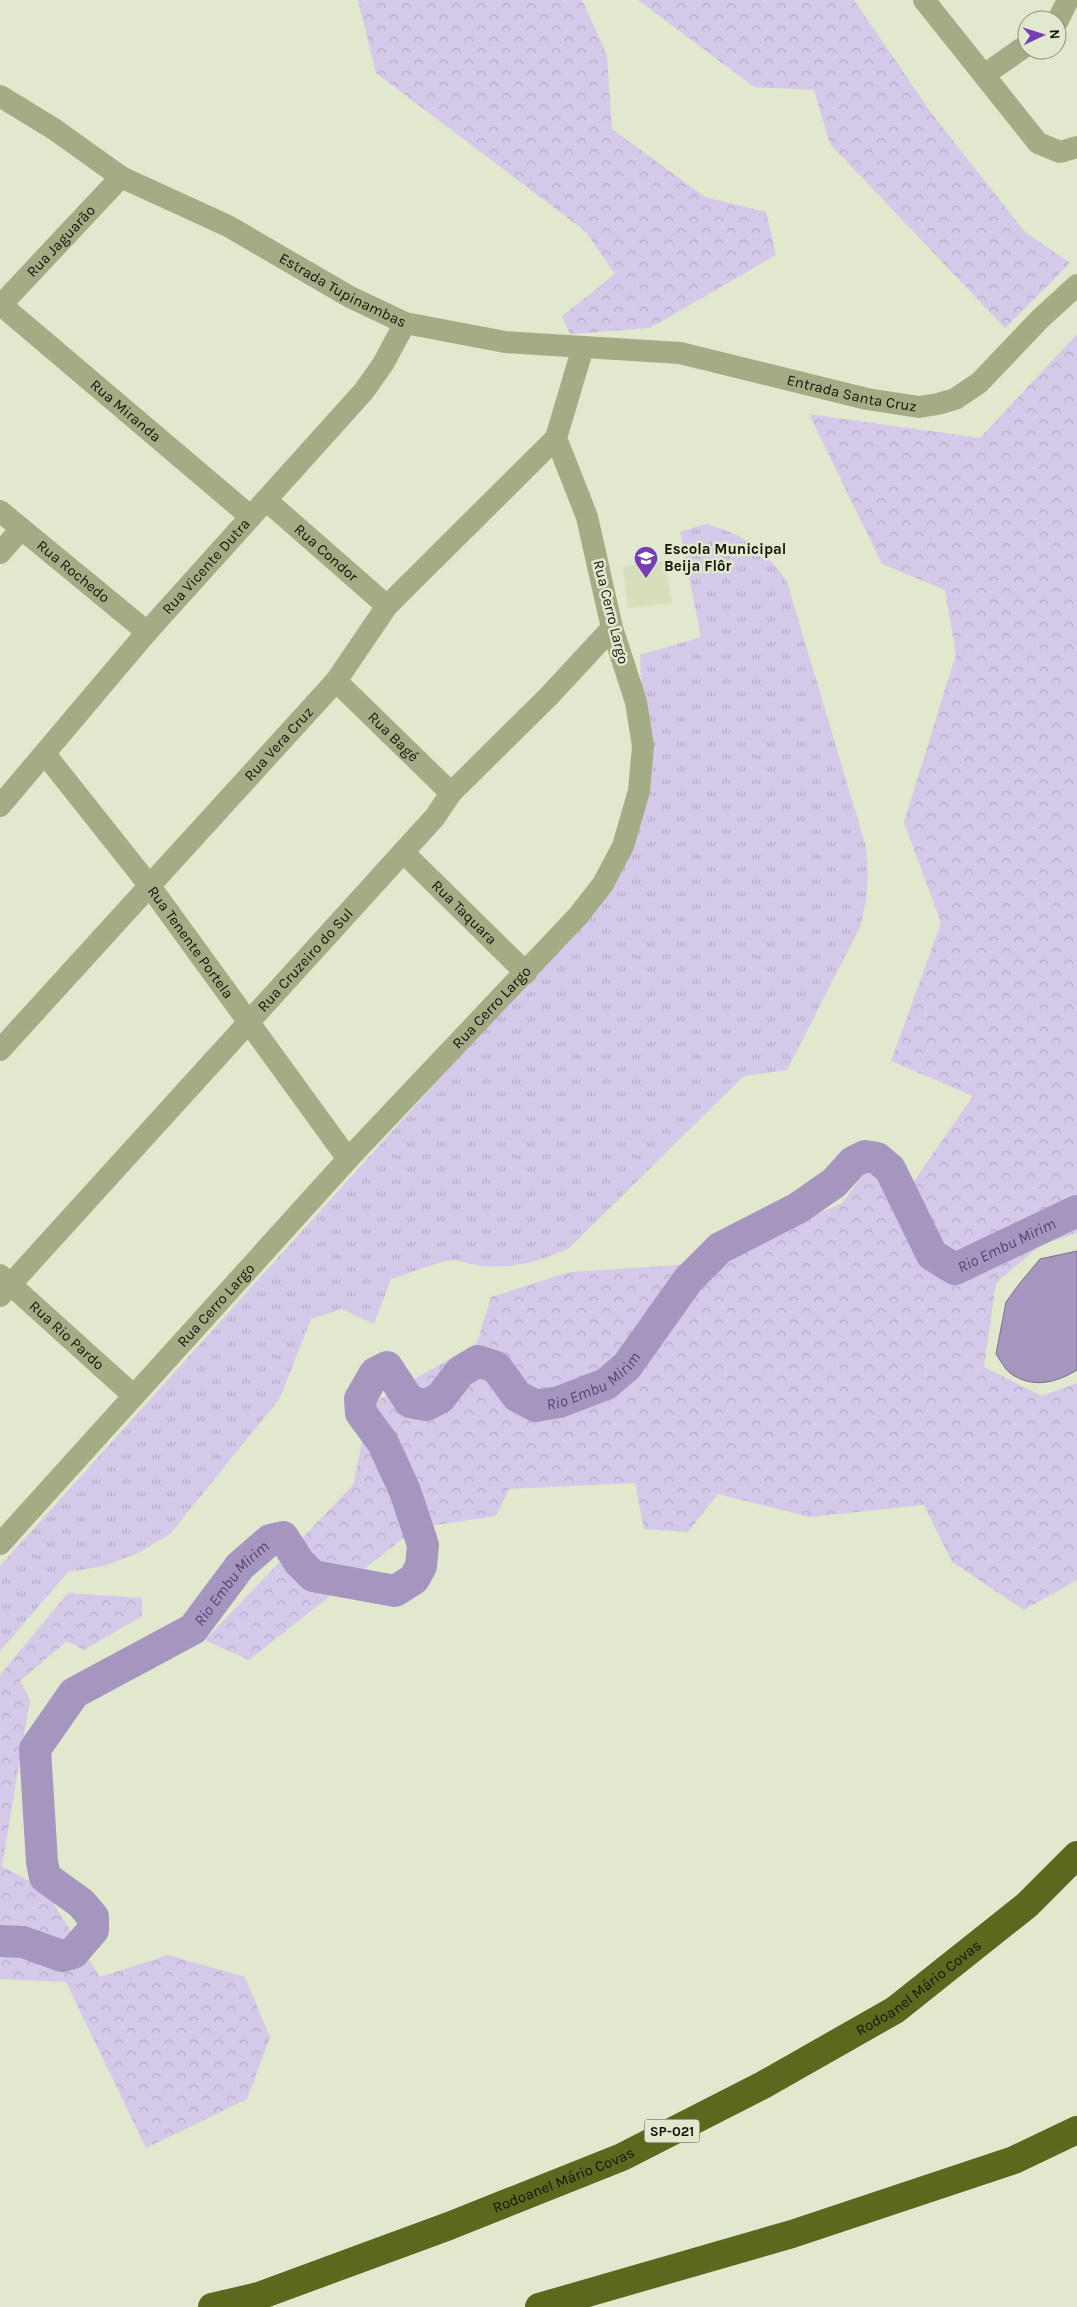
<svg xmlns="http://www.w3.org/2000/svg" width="1077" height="2307" viewBox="0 0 1077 2307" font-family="Karla,sans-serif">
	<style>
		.built { fill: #d6debc }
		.forest { fill: url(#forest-crowns) }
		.park { fill: url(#park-tufts) }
		.water { fill: #a596c0; stroke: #796f89 }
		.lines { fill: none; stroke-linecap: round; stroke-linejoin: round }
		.river { stroke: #a596c0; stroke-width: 32 }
		.minor { stroke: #a3ac85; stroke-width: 22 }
		.highway { stroke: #5b681e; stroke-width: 28 }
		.labels { text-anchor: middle; stroke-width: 5; stroke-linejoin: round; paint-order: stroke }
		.shield { fill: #e1e8cd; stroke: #505444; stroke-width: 1 }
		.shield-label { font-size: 14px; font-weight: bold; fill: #12140a }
		.street-label { font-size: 15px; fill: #12140a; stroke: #e1e8cd }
		.poi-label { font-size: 15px; font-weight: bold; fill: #12140a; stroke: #e1e8cd; text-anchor: start }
		.water-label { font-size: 16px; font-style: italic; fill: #58427a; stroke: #e1e8cd }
	</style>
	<defs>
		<pattern id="forest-crowns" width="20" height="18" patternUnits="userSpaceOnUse" patternTransform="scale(1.25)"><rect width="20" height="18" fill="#d4c9e8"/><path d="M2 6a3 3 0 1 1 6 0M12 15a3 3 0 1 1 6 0" fill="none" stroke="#b5acc6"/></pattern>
		<pattern id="park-tufts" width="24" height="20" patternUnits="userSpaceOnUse" patternTransform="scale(1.25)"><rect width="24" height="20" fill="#d4c9e8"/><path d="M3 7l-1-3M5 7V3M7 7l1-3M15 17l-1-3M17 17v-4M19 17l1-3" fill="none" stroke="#b5acc6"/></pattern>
	</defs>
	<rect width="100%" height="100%" fill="#e1e8cd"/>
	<path class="built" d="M664,561L672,603L628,608L623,567Z"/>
	<path class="forest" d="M358,0H582L607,55L612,129L705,197L766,212L776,255L650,328L570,334L562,316L615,274L585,231L376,73Z
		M638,0H854L932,114L1024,231L1070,263L1005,328L830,144L814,90L754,87Z
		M1077,334V1233L1041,1245L996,1283L984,1367L1042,1396L1077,1383V1580L1024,1610L952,1562L924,1505L810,1517L718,1494L688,1532L644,1529L635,1483L509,1489L496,1516L416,1528L249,1660L205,1640L353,1485L370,1405L477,1343L491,1297L570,1272L709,1263L842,1203L868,1168L912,1184L973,1096L891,1061L941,923L904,822L956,654L945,590L882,564L809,414L980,438Z
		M68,1593L142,1598V1616L84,1650L67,1641L20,1681L30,1700L2,1866L45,1890L100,1977L168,1955L245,1977L270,2037L247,2099L146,2148L66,1982L0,1979V1675Z"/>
	<path class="park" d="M706,524C742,533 767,551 787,582L866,847L868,874L866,901L860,927L787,1070L744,1076L569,1248C539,1262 509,1270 476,1265C469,1264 461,1261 454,1260C442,1260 405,1275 391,1279L374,1324L342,1309L311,1319L280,1398L170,1534L138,1553L104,1566L68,1572L0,1651V1566L606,894L623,864L642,713L640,655L701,637L680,532Z"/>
	<path class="water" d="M1077,1251V1370C1056,1383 1032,1389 1010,1373C1005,1369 1000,1360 996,1354L1006,1302L1020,1283L1040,1259Z"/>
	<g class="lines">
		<path class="river" id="s1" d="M0,1941L23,1942L62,1956L73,1953L93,1930V1917L81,1903L45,1877L42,1862L35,1749L74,1693L193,1629L240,1566L270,1540L283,1537L299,1562L313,1576L395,1591L414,1579L421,1566L423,1545L405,1491L383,1443L361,1413L360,1399L375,1373L387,1367L410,1402L426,1405L440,1398L460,1372L478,1361L496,1367L517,1396L536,1406L559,1402L606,1384L627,1366L688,1280L720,1248L798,1208L834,1183L853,1162L865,1156L877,1158L890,1169L932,1255L955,1269L1077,1211"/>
		<g class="minor">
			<path d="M924,0L1038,143L1060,152L1077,147"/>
			<path d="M1057,22L1068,0"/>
			<path d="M984,75L1027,45"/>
			<path id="s2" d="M0,96L54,129L121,177L228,226L350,297L405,323L505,342L680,353L867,399L919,407L938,404L955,399L979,383L1040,319L1077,285"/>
			<path id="s3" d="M0,304L251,517"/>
			<path id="s4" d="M0,306L121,177"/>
			<path id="s5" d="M266,500L387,606"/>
			<path id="s6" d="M0,511L147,632"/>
			<path d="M0,553L21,529"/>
			<path id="s7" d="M336,681L451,793"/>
			<path id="s8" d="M45,754L149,885L348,1159"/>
			<path id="s9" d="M0,806L147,632L364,391L383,364L405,323"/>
			<path id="s10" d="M403,852L526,973"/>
			<path id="s11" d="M0,1050L336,681L387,606L556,438"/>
			<path id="s12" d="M0,1275L134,1396"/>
			<path id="s13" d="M0,1296L435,817L451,793L549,696L612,628"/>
			<path id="s14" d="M0,1544L348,1159L578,916L603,884L623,846L639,791L643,746L636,702L612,628L587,517L556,438L583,347"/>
		</g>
		<g class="highway">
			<path id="s15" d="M212,2307L259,2296L449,2226L622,2157L763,2085L895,2010L1027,1905L1077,1855"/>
			<path d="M539,2307L792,2234L1014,2160L1077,2130"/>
		</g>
	</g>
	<defs>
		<symbol id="school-pin" viewBox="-11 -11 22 30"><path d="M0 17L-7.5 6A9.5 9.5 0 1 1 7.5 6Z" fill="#753eb5" stroke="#e1e8cd"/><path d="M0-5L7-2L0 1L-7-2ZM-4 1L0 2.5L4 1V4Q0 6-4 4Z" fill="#fff"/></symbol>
	</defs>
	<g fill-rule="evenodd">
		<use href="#school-pin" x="632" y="544" width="28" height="38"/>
	</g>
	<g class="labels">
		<rect class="shield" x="644.5" y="2119.5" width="55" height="23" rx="4"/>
		<g class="shield-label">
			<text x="672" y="2136">SP-021</text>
		</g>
		<g class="street-label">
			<text dy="5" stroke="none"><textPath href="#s4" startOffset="89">Rua Jaguarão</textPath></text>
			<text dy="5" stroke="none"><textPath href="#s2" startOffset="395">Estrada Tupinambas</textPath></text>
			<text dy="5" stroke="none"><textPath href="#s2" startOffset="919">Entrada Santa Cruz</textPath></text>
			<text dy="5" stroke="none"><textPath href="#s3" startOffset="165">Rua Miranda</textPath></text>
			<text dy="5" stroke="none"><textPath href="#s5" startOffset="80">Rua Condor</textPath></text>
			<text dy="5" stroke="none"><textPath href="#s9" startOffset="316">Rua Vicente Dutra</textPath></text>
			<text dy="5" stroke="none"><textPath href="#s6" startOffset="95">Rua Rochedo</textPath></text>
			<text transform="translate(611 612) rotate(76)" y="5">Rua Cerro Largo</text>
			<text dy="5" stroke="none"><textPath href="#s7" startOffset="80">Rua Bagé</textPath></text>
			<text dy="5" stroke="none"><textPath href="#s11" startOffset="414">Rua Vera Cruz</textPath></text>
			<text dy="5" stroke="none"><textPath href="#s10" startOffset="86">Rua Taquara</textPath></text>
			<text dy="5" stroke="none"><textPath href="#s8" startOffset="238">Rua Tenente Portela</textPath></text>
			<text dy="5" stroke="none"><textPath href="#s13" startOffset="454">Rua Cruzeiro do Sul</textPath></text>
			<text dy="5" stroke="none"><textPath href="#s14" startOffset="728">Rua Cerro Largo</textPath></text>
			<text dy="5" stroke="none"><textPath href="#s14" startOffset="322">Rua Cerro Largo</textPath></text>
			<text dy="5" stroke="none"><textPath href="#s12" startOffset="90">Rua Rio Pardo</textPath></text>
			<text dy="5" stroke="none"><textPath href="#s15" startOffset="779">Rodoanel Mário Covas</textPath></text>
			<text dy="5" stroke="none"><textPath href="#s15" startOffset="374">Rodoanel Mário Covas</textPath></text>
		</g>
		<g class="poi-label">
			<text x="664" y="554">Escola Municipal<tspan x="664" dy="17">Beija Flôr</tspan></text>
		</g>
		<g class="water-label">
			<text dy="6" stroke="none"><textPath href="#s1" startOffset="1879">Rio Embu Mirim</textPath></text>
			<text dy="6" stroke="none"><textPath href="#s1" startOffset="1309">Rio Embu Mirim</textPath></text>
			<text dy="6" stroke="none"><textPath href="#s1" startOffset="574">Rio Embu Mirim</textPath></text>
		</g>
	</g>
	<g transform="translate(1042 35) rotate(86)"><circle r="24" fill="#e1e8cd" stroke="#8e937f"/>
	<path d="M0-4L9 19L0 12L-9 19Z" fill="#753eb5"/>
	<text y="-8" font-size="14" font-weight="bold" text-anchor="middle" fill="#12140a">N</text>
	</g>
</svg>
